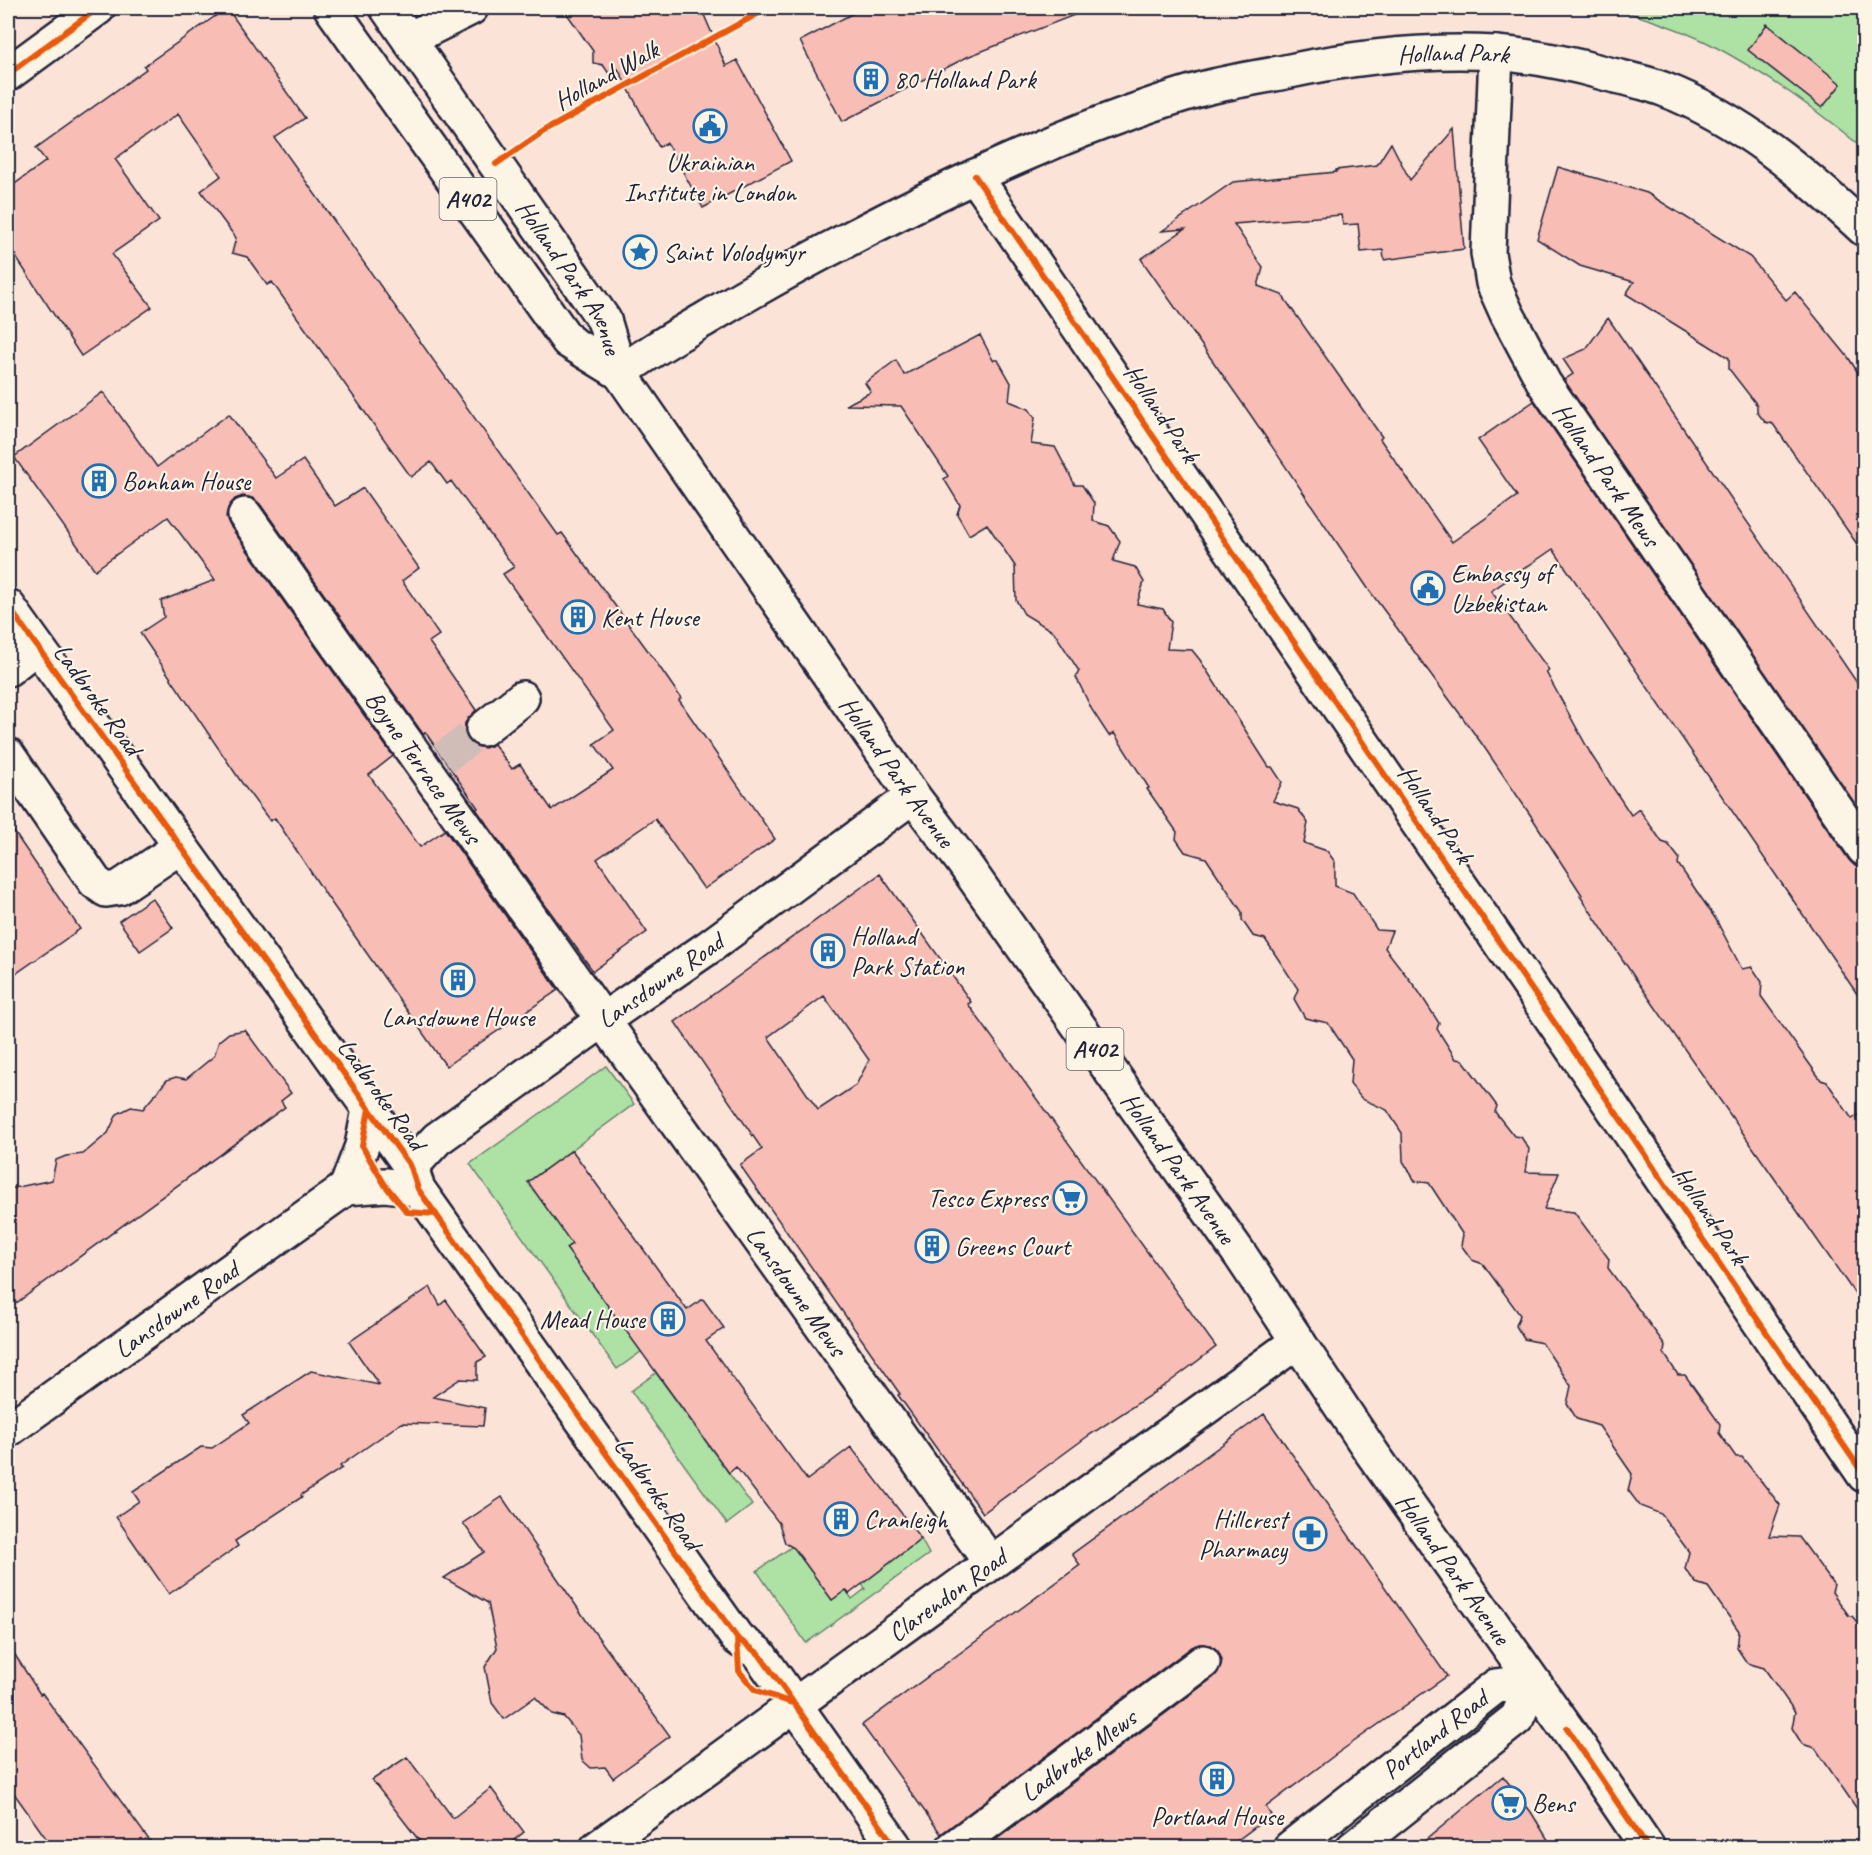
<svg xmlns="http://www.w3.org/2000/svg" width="1872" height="1855" viewBox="0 0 1872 1855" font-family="Caveat,sans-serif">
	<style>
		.green { fill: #ade2a4; stroke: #688270; stroke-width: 1.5 }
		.building { fill: #f8bdb5; stroke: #22223b; stroke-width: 1.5; fill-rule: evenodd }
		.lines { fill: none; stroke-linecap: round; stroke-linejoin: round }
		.minor-tunnel { stroke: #d0bdb8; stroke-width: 33; stroke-dasharray: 33 16; stroke-linecap: butt }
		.minor-casing { stroke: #22223b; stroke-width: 38 }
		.major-casing { stroke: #22223b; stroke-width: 38 }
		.minor { stroke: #fcf5e5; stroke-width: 33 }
		.major { stroke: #fcf5e5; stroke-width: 33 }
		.cycleway-casing { stroke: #fcf5e5; stroke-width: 10 }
		.cycleway { stroke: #e8590c; stroke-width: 6 }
		.labels { text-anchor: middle; stroke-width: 4.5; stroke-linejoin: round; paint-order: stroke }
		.shield { fill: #fcf5e5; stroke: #63616e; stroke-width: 1.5 }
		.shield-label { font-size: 24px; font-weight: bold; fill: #22223b }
		.street-label { font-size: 26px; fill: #22223b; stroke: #fcf5e5 }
		.poi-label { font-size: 26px; fill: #22223b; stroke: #fcf5e5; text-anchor: start }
	</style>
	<rect width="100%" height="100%" fill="#fbe4d7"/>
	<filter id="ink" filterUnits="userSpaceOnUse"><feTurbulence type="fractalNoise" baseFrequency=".0167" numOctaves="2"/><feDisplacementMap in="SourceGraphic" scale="12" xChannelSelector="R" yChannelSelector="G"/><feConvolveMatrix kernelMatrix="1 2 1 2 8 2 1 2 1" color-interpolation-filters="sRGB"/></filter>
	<g filter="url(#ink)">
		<path class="green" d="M1613,8H1864V149C1816,109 1764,72 1708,43C1678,28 1645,18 1613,8Z
			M606,1066L634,1104L528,1182L559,1225L574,1242L566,1248L642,1351L617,1369L470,1164Z
			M656,1373L752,1505L727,1524L631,1391Z
			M921,1539L929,1554L806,1643L757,1571L800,1541V1556L832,1600L846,1590L852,1599L865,1589L862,1584Z"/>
		<path class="building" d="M227,8L305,118L275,138L558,535L562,533L654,659L681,698L679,700L775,839L704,889L655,819L597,859L647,932L593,971L476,809L478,808L425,732L423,734L260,504L252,498L243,496L235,499L228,508L226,517L230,526L393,756L369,775L420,847L445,830L558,990L446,1066L328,898L275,818L270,821L244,786L140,633L164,617L161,601L215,580L168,517L95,570L14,457L103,392L157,467L229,414L276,478L303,460L335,506L363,488L419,568L402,581L439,635L429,642L476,710L465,723V732L469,741L476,746L485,748L494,744L512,769L520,764L552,810L613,770L594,744L614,730L503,574L514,567L451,481L447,484L431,462L411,477L272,282L267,285L247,257L232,253L236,238L201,191L221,176L178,114L115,159L159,221L112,254L152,307L81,356L8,245V189L46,161L36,148L146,69L144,66Z
			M563,8H701L726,66L737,60L791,161L703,208L667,143L659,147L618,69L610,75L603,65L593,63V51Z
			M863,8H1087V10L967,57L842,122L800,41Z
			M1767,24L1841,84L1822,108L1748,50Z
			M1454,129L1464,249L1384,260L1383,250L1361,252L1358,224L1343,225L1341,215L1234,224L1263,268L1258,286L1282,295L1382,437L1380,439L1452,542L1517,496L1478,440L1534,401L1849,860L1855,866L1864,868V1004L1553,549L1491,591L1549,670L1546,672L1592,756L1631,815L1639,809L1662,842L1668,844L1679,858L1678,864L1715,918L1742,969L1752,967L1762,982L1761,996L1821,1080L1827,1082L1852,1119L1864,1111V1307L1635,978L1580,896L1582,895L1531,816L1482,744L1369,590L1250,414L1141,259L1185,229L1162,231L1233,182L1336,172V170L1377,165L1391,143L1410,180Z
			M1558,167L1647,193L1750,257L1786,300L1795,292L1848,357L1864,382V554L1773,424L1765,422L1757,412V405L1729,369V358L1626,294L1634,282L1580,266L1537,239Z
			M1608,318L1864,693V817L1564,380L1573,374L1563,359L1586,349Z
			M980,335L993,360H998L1011,383L1009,401L1029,409L1035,418L1031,444L1055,447L1075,485H1082L1094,503L1093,521L1109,526L1120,541L1113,561L1135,567L1144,582L1137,604L1163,609L1171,622L1167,649L1192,650L1200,660L1269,767H1272L1282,782L1273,801L1298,809L1308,823L1304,843L1327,851L1335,862V886L1353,893L1377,930L1392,931L1385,948L1419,992L1439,1023L1437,1029L1456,1059L1463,1060L1497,1106L1495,1112L1514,1136L1521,1137L1529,1149L1526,1172L1559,1173L1544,1209L1574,1212L1609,1259L1608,1268L1665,1345L1664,1353L1678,1375H1685L1720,1424L1719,1433L1736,1457H1742L1780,1505L1769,1536L1799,1537L1834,1585L1832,1592L1849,1616H1852L1861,1627L1860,1635L1864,1641V1819L1815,1748L1802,1744L1792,1728L1795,1712L1764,1668L1747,1663L1737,1648L1739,1631L1708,1587L1696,1583L1685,1569L1689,1552L1661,1514L1640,1506L1628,1490L1632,1474L1599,1426L1577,1419L1567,1404L1571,1386L1542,1343L1524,1339L1516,1326L1520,1315L1483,1264L1472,1260L1461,1245L1463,1235L1429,1183L1415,1181L1403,1161L1402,1133L1387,1110L1362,1099L1350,1084L1352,1059L1328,1023L1305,1018L1294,999L1298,989L1265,939L1253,936L1242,920V912L1206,858L1185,852L1176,839L1177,832L1147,789L1149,788L1114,733L1109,736L1092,710L1076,677L1079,671L1054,632L1024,614L1016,600L1015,566L987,524L969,535L957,514L960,505L944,479L948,476L901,406L846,405L871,392L865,383L896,360L904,375Z
			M8,823L80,929L8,979Z
			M880,874L971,1002L968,1004L1216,1347L1167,1384L1088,1436L983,1513L898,1395L900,1394L740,1165L762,1149L675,1022ZM824,996L869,1060L856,1085L818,1110L768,1037Z
			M152,898L173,928L140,951L119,921Z
			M245,1030L291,1093L281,1101L285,1107L8,1309V1189L52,1180L56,1160L66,1156L83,1154L108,1133L117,1114L131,1107L143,1109L167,1080L176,1077L186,1079L214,1056L219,1041L229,1033Z
			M572,1150L687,1310L703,1299L724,1328L706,1341L807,1480L851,1447L921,1539L849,1594L846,1590L832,1600L794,1548L785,1543L779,1523L736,1467L729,1473L566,1248L572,1244L528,1182Z
			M430,1287L440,1305L446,1300L486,1357L477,1362V1380L460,1379L433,1397L485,1408L483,1426L401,1423L340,1466L342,1468L301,1495L302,1497L235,1541L238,1546L169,1594L116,1517L139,1501L133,1492L201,1447L212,1448L249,1423L243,1415L311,1371L379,1385L349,1342Z
			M1264,1414L1447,1676L1335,1755L1266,1807L1271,1815L1227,1848H985L1214,1677L1220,1669L1222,1660L1218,1651L1211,1645L1200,1644L1192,1647L941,1834L862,1725L1080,1565L1072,1554Z
			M502,1497L590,1626L670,1736L613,1778L605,1767L591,1768L582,1760L579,1735L564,1717L552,1714L535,1697L504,1719L492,1703L485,1667L497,1648L488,1603L444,1578L484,1552L463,1523Z
			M8,1644L40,1694L42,1693L155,1848H53L8,1785Z
			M407,1757L453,1818L491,1788L524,1832L504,1848H415L421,1843L372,1780Z
			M1503,1776L1531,1812L1553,1848H1416Z"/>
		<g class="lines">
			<path class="minor-tunnel" d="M443,758L483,729"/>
			<defs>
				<g id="minor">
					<path d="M410,41L421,33L471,8"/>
					<path id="s1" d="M1496,53L1488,253L1493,283L1507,314L1544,383L1864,849"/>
					<path d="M975,176L1864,1475"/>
					<path id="s2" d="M620,373C648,352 678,335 707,318C752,291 798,265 845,241C957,182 1075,127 1198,90C1226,82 1256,78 1285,72C1354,57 1425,49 1496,53C1532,56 1568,63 1604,73C1623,78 1644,82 1663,89C1741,119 1804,173 1864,229"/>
					<path id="s3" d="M245,515L603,1020L990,1562"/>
					<path d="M8,606L411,1167L418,1189L737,1638L759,1654L896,1848"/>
					<path d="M8,669L36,647"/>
					<path d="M483,729L522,698"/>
					<path d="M8,755L95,882L106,890L119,888L180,847"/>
					<path id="s4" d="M411,1167L437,1139L603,1020L709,947L913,796"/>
					<path d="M346,1188L362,1146L369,1109"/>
					<path id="s5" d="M8,1430L346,1188L385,1185L418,1189"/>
					<path id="s6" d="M597,1848L1298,1341"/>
					<path id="s7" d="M953,1848L1203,1662"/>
					<path id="s8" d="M1290,1848L1496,1686L1533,1682"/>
					<path d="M1353,1848L1517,1718L1533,1682"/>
				</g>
				<g id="major">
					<path d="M331,8L568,341L620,373"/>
					<path id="s9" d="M387,8L604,320L620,373L913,796L963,862L1241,1256L1372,1453L1576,1742L1648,1848"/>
					<path d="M8,74L98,8"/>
				</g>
			</defs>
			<use href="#minor" class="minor-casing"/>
			<use href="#major" class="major-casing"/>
			<use href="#minor" class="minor"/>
			<use href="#major" class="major"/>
			<defs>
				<path id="cycleway" d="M8,74L98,8
					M496,164L544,131L768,8
					M975,176L1864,1475
					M8,606L411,1167L418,1189L737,1638L759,1654L896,1848
					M369,1109L362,1146L385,1185L407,1212L436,1214
					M737,1638L739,1671L755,1690L795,1704
					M1567,1728L1648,1848"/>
			</defs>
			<use href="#cycleway" class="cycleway-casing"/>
			<use href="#cycleway" class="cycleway"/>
		</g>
	</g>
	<defs>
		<symbol id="building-ring" viewBox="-11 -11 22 22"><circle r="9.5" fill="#fcf5e5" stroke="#1f6fb2" stroke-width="1.5"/><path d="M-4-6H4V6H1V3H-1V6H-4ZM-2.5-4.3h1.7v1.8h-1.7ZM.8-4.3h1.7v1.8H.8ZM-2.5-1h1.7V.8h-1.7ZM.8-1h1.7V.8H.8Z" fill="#1f6fb2"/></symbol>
		<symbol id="civic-ring" viewBox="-11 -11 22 22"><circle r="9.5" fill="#fcf5e5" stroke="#1f6fb2" stroke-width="1.5"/><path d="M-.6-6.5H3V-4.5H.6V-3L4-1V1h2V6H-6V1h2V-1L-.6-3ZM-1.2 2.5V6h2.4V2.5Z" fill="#1f6fb2"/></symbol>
		<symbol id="sight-ring" viewBox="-11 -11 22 22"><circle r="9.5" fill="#fcf5e5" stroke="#1f6fb2" stroke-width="1.5"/><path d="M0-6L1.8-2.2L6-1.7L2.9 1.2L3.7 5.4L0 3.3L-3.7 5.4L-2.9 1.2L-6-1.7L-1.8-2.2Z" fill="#1f6fb2"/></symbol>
		<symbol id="supermarket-ring" viewBox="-11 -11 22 22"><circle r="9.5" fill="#fcf5e5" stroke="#1f6fb2" stroke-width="1.5"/><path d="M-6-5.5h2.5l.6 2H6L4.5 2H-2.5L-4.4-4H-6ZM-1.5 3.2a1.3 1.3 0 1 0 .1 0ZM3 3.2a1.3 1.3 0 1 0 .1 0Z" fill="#1f6fb2"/></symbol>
		<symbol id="pharmacy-ring" viewBox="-11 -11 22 22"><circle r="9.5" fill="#fcf5e5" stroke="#1f6fb2" stroke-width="1.5"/><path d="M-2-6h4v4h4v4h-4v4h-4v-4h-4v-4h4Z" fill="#1f6fb2"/></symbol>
	</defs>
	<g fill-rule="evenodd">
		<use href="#building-ring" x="852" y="60" width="38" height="38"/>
		<use href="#civic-ring" x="691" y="107" width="38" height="38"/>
		<use href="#sight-ring" x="621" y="233" width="38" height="38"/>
		<use href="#building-ring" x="80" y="462" width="38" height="38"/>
		<use href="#civic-ring" x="1409" y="569" width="38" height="38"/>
		<use href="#building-ring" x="559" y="598" width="38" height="38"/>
		<use href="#building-ring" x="809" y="932" width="38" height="38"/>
		<use href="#building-ring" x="439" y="961" width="38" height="38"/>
		<use href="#supermarket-ring" x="1051" y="1179" width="38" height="38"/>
		<use href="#building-ring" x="913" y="1227" width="38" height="38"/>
		<use href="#building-ring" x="649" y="1300" width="38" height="38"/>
		<use href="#building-ring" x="822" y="1500" width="38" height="38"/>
		<use href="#pharmacy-ring" x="1291" y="1515" width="38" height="38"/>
		<use href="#building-ring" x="1198" y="1760" width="38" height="38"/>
		<use href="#supermarket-ring" x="1490" y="1784" width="38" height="38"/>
	</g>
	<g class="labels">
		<g class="shield">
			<rect x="439.5" y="178" width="57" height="42" rx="4.5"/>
			<rect x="1066.5" y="1028" width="57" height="42" rx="4.5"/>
		</g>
		<g class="shield-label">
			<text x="468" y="207">A402</text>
			<text x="1095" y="1057">A402</text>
		</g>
		<g class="street-label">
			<text dy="9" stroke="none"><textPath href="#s2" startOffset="904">Holland Park</textPath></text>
			<text transform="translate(606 75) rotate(-29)" y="9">Holland Walk</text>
			<text dy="9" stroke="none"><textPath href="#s9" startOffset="326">Holland Park Avenue</textPath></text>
			<text transform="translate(1162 413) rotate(56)" y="9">Holland Park</text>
			<text dy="9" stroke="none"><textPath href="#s1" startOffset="454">Holland Park Mews</textPath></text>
			<text transform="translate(98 699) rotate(54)" y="9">Ladbroke Road</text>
			<text dy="9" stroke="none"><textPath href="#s3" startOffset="309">Boyne Terrace Mews</textPath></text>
			<text dy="9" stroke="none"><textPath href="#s9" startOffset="921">Holland Park Avenue</textPath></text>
			<text transform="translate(1436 814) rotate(56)" y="9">Holland Park</text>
			<text dy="9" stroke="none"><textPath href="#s4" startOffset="312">Lansdowne Road</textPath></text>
			<text transform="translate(382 1094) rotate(54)" y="9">Ladbroke Road</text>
			<text dy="9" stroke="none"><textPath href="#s9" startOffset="1407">Holland Park Avenue</textPath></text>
			<text transform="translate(1711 1215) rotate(56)" y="9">Holland Park</text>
			<text dy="9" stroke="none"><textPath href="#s3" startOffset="952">Lansdowne Mews</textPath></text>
			<text dy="9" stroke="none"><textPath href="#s5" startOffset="207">Lansdowne Road</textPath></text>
			<text transform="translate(658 1493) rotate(55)" y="9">Ladbroke Road</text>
			<text dy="9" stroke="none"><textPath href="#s9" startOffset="1893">Holland Park Avenue</textPath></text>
			<text dy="9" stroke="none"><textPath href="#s6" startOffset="432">Clarendon Road</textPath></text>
			<text dy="9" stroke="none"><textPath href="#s8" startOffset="184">Portland Road</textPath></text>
			<text dy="9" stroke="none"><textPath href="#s7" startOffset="156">Ladbroke Mews</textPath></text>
		</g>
		<g class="poi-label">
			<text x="894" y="88">80 Holland Park</text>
			<text x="710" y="171" text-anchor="middle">Ukrainian<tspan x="710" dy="30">Institute in London</tspan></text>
			<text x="663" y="261">Saint Volodymyr</text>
			<text x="122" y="490">Bonham House</text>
			<text x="1451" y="582">Embassy of<tspan x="1451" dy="30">Uzbekistan</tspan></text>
			<text x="601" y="626">Kent House</text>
			<text x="851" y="945">Holland<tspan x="851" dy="30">Park Station</tspan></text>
			<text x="458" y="1026" text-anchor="middle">Lansdowne House</text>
			<text x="1047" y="1207" text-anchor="end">Tesco Express</text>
			<text x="955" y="1255">Greens Court</text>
			<text x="645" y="1328" text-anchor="end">Mead House</text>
			<text x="864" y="1528">Cranleigh</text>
			<text x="1287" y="1528" text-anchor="end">Hillcrest<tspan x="1287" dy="30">Pharmacy</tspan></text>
			<text x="1532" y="1812">Bens</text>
			<text x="1217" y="1825" text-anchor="middle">Portland House</text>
		</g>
	</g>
	<rect width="1872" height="1855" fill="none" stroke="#fcf5e5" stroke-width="30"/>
	<rect x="15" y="15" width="1842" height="1825" fill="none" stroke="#22223b" stroke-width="2" filter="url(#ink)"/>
</svg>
